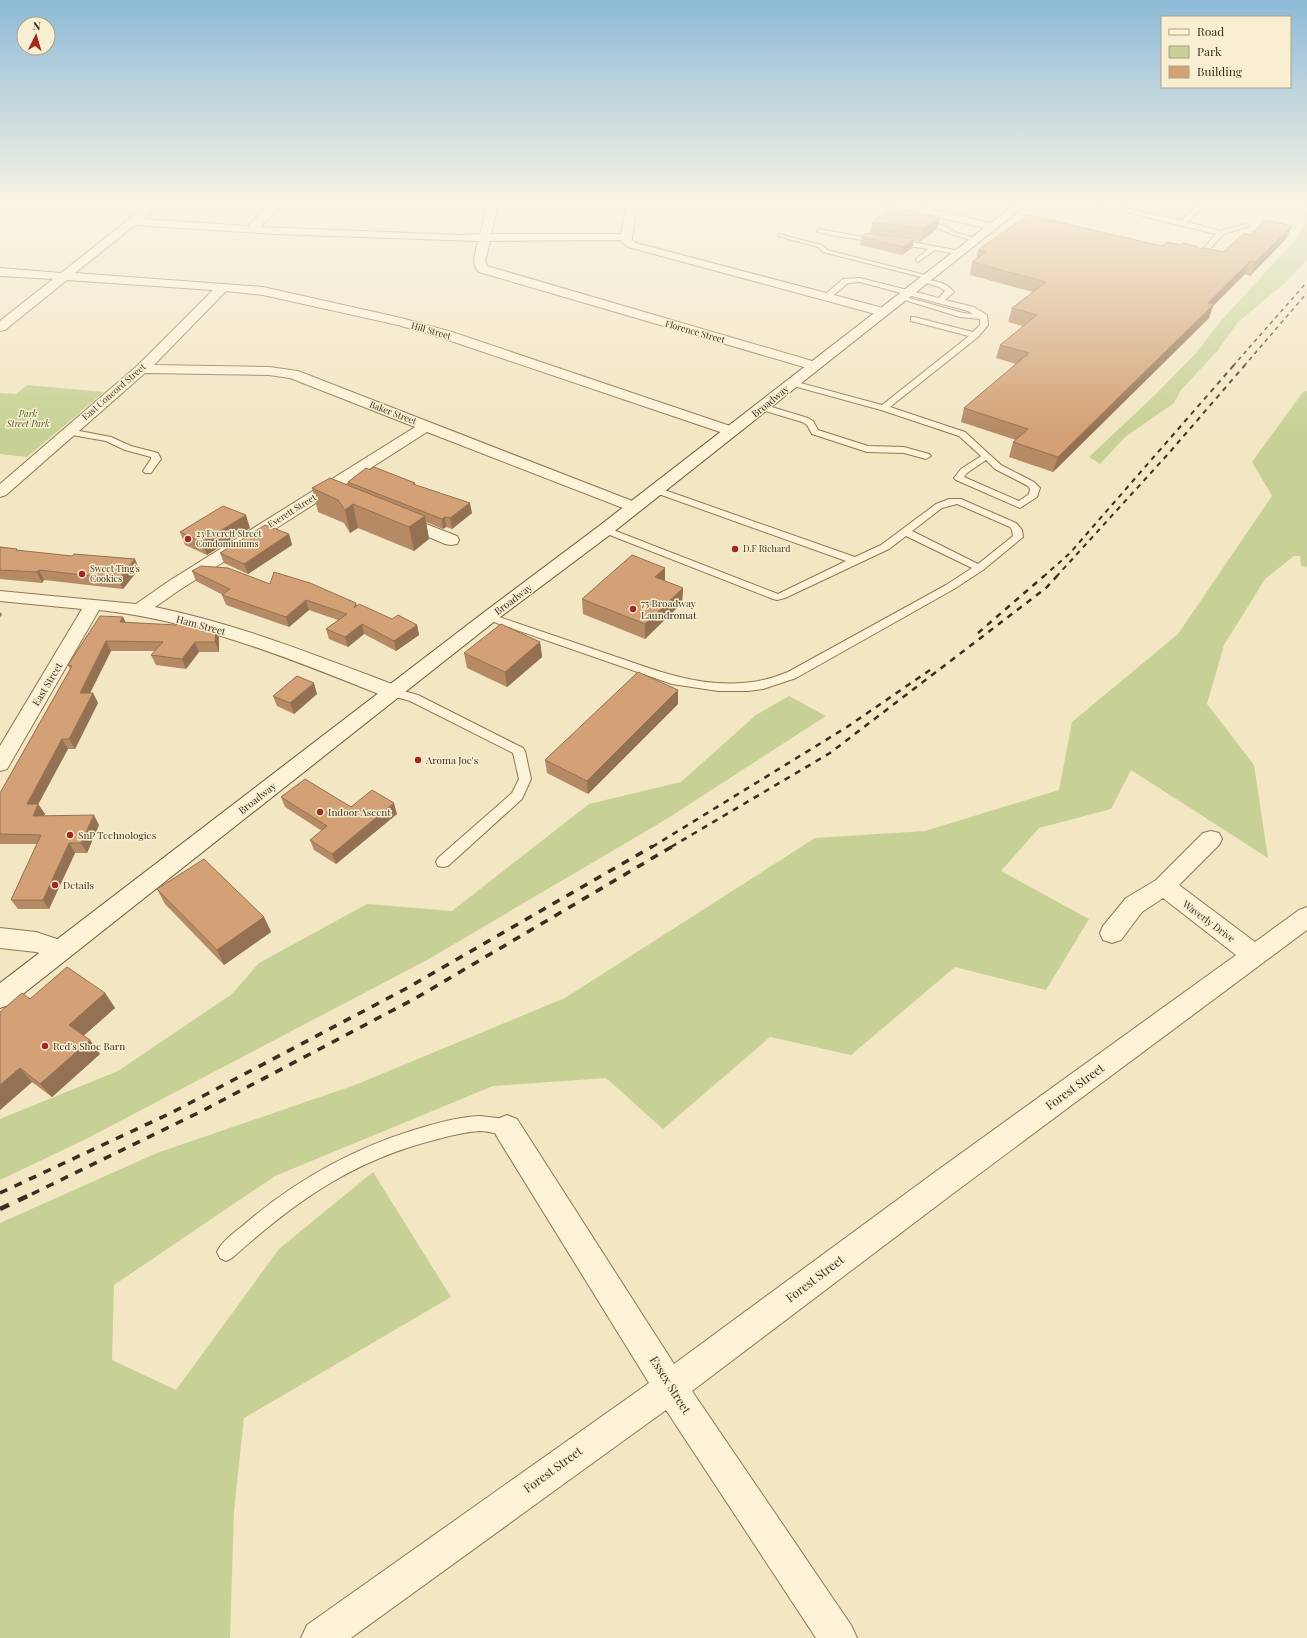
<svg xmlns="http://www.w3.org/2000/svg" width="1307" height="1638" viewBox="0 0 1307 1638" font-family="'Playfair Display',serif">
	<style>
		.green { fill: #c7d195 }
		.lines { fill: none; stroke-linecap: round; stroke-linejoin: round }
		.lane-casing { stroke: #8e7758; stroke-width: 2 }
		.street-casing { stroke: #8e7758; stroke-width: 2 }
		.secondary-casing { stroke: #6f583b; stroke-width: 2 }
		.lane { fill: #fbf2d7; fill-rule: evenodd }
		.street { fill: #fbf2d7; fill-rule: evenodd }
		.secondary { fill: #fbf2d7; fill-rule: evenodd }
		.rail-far4 { stroke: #3c2e1d; stroke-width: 1.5; stroke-dasharray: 4 4; stroke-linecap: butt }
		.rail-far3 { stroke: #3c2e1d; stroke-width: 2; stroke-dasharray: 5 5; stroke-linecap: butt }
		.rail-far2 { stroke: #3c2e1d; stroke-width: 2.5; stroke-dasharray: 6 6; stroke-linecap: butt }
		.rail-far1 { stroke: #3c2e1d; stroke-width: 3.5; stroke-dasharray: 8 8; stroke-linecap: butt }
		.rail { stroke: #3c2e1d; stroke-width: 4.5; stroke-dasharray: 10 10; stroke-linecap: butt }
		.wall { fill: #b58a65 }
		.shaded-wall { fill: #947152 }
		.building { fill: #d3a175; stroke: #947152 }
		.poi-dot { fill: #a22822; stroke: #f8efd3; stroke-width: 1.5 }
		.labels { text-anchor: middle; stroke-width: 3; stroke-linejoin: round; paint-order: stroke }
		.far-street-label { font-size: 9px; fill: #3c2e1d; stroke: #f8efd3 }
		.far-park-label { font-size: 9px; font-style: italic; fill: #495a22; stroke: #f8efd3 }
		.far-poi-label { font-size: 9px; fill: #3c2e1d; stroke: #f8efd3; text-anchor: start }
		.street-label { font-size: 10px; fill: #3c2e1d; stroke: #f8efd3 }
		.poi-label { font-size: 10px; fill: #3c2e1d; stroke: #f8efd3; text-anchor: start }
		.near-street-label { font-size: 12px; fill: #3c2e1d; stroke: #f8efd3 }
	</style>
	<rect width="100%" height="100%" fill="#f2e6c3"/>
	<path class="green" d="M1307,209V260L1287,281L1238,322L1218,350L1181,390L1174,403L1125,437L1100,464L1089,457L1156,394L1197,352L1219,323L1295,240L1303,227Z
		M27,385L104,392L27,457L0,454V393L16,394Z
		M1307,391V567L1301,566L1300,556H1294L1265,579L1224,645L1207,704L1254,765L1268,858L1131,770L1111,809L1039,828L1001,871L1089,919L1046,990L955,967L851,1055L770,1037L663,1129L606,1078L493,1086L275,1176L114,1285L112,1360L176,1390L279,1249L373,1172L451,1297L244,1418L234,1511L230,1638H0V1223L157,1153L355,1085L565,998L815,838L925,831L1059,790L1072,722L1178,634L1272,496L1252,462L1303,392Z
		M789,696L826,716L665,820L427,960L86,1139L0,1180V1119L118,1071L232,994L259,963L367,904L452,911L589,804L681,782L756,715Z"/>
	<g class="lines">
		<defs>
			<path id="lane" d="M1082,201H1095L1181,221L1202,201H1209L1187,222L1220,231L1246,224L1249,226L1224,234L1199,260H1195V258L1216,234Z
				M921,220L942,225L955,232L980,240L977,242L951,234L938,228L919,223L918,222Z
				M820,229L856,236L896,239L960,251L963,253L960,255L935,250L918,262L916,261V259L928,249C891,242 854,241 818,232L817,231Z
				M778,234L822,245L827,250L933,277L929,279L823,252L818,247L778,236Z
				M860,278L939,298L945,291L939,287L920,281L924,279C935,281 946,282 954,292L945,300L974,307L987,315L988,325L978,337L890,407L965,432L1001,465L1034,482L1040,488L1037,497L1020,508L956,480L954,478L961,469L981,456L959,436L881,410L790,385L789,383L793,381L882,405L969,336L911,321V317H914L973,332L980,325V319L960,317L898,298L902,296L963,313L973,314L968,311L860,282L848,283L829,299H823L822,297L843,279ZM986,460L995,469L1028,486L1030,489L1029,494L1019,501L964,477L967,473Z
				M762,404L808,418L813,421L818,430L868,446L904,447L929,454L931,456L926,459L904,453L867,452L812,434L807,425L802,422L759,409L758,407Z
				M69,429L111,437L131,446L158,453L161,459L151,473H145L143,471L151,459V457L125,450L106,441L66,434L65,432Z
				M656,487L855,557L881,545L936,504L949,499H961L1016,523L1022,530L1023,537L983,570L954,589L796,678L763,689L748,691H718L672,684L485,619L484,617L485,615H493C529,627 566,640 602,652C664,673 724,699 788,672L946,585L972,568L906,536L889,549L785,598L777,600L773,599L602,532L600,530L605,527L608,528L778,594L846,561L653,492L651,490L653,488ZM957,504L1010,527L1012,530L1013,536L978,564L912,531L942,508Z
				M393,688L418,695L523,748L525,751L531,779L522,799L448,866L443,867L438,866L436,862L438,858L512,793L519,779L513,753L410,701L389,695L387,692L389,689Z
				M480,1116L497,1118L513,1123L515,1128L513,1133C503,1137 491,1131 480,1131C466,1132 452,1135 438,1139C353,1160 296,1201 232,1258L226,1261L220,1258L217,1252C222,1240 237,1231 247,1222C297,1180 352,1149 414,1130C436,1123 458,1117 480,1116Z"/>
			<path id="street" d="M152,201H164L143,219L248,226L273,201H285L260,227L462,235L480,234L489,201H499L491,234H621L628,201H638L632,237V240L636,243L887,309L889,312L887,315H879L628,247L620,240L490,241L485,262L487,266L819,363L821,366L819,369L814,370L479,272C470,263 476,252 478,241L275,234L135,225L75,273L263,287L401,318L452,332L736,428L738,431L736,434L731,435L726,434L442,338L398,325L263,295L226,291L154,365L269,367L298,371L640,504L642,507L640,510L634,512L628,510L427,432L181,589L155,607C239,624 320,657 400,687L403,692L400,697L393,699L386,697C293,660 200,621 99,610L7,769L0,771V746L82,609L0,601V591L136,604L169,581L415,427L290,378L269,375L145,373L6,495L0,497V484L137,366L213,290L67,280L5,330L0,331V321L53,279L0,276V268L61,273Z
				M879,201H899L997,225L999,227L993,230L880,203Z
				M400,514L457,536L459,540L457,544L451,545L445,544L394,522L392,519L394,516Z
				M1211,831L1219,833L1222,839L1219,845L1179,885L1255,942L1299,910L1307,907V930L951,1195L692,1391L851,1625L857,1638H816L666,1410L351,1638H301L307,1625L649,1383L497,1137L493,1128L497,1119L507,1115L517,1119L674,1364L931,1175L1236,955L1163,898L1142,912L1121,940L1112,943L1103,940L1100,933L1103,926L1126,898L1156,880L1203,833Z
				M0,928L36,932L69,943L72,950L69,957L60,960L36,952L0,948Z"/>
			<path id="secondary" d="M1019,201H1031L611,534L495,621L9,1005L0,1008V983L483,613L599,526Z"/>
		</defs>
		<use href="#lane" class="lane-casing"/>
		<use href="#street" class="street-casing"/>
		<use href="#secondary" class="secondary-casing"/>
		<use href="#lane" class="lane"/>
		<use href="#street" class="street"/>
		<use href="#secondary" class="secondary"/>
		<path class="rail-far4" d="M1233,366L1307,282
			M1244,366L1307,293"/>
		<path class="rail-far3" d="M1043,577L1070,553L1234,365
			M1056,577L1169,453L1245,365"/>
		<path class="rail-far2" d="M978,633L1044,576
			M652,847L847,727L930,670
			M671,847L830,753L1046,588L1057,576"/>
		<path class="rail-far1" d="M0,1193L171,1113L409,987L653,846
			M32,1194L204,1110L416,998L673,846"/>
		<path class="rail" d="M0,1209L34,1193"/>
	</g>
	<path class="wall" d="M940,217L937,229L920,242L914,241L912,248L902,255L860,245L862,237L870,234L872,223Z
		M1250,235L1286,239L1250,276L1245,274L1213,306L1209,318L1053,472L1009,457L1013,442L1016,440L961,422L964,408L1016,364L996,358L1000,345L1023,326L1008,322L1012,308L1033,292L970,275L972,262L976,260L978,250L1162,246L1181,245L1223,252Z
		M348,482L416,485L472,513L452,529L446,527L443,529L426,522L429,539L414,551L358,528L350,533L344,523L318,512L312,488L348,485Z
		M250,528L207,555L185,545L180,532Z
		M289,534L292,545L248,574L224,563L220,553Z
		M0,547L17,549V550L139,569L123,589L44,580L42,583L0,579Z
		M665,568V581L683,588L682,603L645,639L583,614L582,599Z
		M192,571L270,584L356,603L357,606L392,619L417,625L419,635L396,651L364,634L348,647L329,639L326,629L338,620L309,610L289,627L226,605L222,595H223L196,581Z
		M123,617L126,623L219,637V652H199L186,669L156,665L151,655L155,651H111L90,693H93L98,703L75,749H68L38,804L45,814L44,816L99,825L87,853H75L49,909H18L11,900L37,844H0V793L70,669L68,665Z
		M540,642L542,657L507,687L467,668L464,653Z
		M317,694L294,714L277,706L273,696Z
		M678,704L588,794L547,773L545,760Z
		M281,797L351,807L397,814L336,864L314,850L310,840L322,831L285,807Z
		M157,889L264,917L271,932L224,965L165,904Z
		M105,993L115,1008L84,1035L100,1054L52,1097L32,1082L0,1110V1012L30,999Z"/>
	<path class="shaded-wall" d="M940,217L937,229L920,242L922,229Z
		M1292,226L1286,239L1250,276L1255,262Z
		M914,239L912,248L902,255L904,247Z
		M1250,261L1245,274L1213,306L1209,318L1053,472L1058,457L1208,303Z
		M470,503L472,513L452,529L450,518Z
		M353,504L358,528L350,533L345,510Z
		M246,515L250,528L207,555L202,542Z
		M425,516L429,539L414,551L409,527Z
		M445,517L446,527L443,529L442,519Z
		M289,534L292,545L248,574L244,564Z
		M135,559L139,569L123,589L118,579Z
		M665,568V583L655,577Z
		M39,570L44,580L42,583L37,572Z
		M683,588L682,603L645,639V624Z
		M306,600L309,610L289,627L286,617Z
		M0,612L2,615L0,617Z
		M123,617L128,627L120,622Z
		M362,624L364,634L348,647L345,637Z
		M417,625L419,635L396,651L394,641Z
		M216,628L219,637V652L215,642Z
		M106,641L111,651L85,703L80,693Z
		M195,642L199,652L186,669L182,659Z
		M540,642L542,657L507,687L505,672Z
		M314,683L317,694L294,714L290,703Z
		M678,690V704L588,794L587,781Z
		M93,693L98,703L75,749L69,739Z
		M62,739L68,749L33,814L27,804Z
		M394,803L397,814L336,864L332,854Z
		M38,804L45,814L39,825L33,816Z
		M94,815L99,825L87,853L81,843Z
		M69,843L75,853L49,909L43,900Z
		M264,917L271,932L224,965L217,950Z
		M105,993L115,1008L80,1039L69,1025Z
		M90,1040L100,1054L52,1097L40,1084Z
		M20,1068L32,1082L0,1110V1085Z"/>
	<path class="building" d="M888,207L940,217L922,229L898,225L872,223Z
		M1028,215L1162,246L1167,242L1181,245L1183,243L1198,247L1200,249L1205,248L1223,252L1244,233L1250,235L1265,220L1292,226L1255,262L1250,261L1208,303L1214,304L1058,457L1013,442L1028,429L964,408L1029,353L1000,345L1037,315L1012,308L1046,282L972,262L986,252L978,250Z
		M865,233L914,239L904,247L862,237Z
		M374,467L415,483L413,484L470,503L450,518L445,517L442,519L348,482L366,468L370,470Z
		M330,478L425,516L409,527L353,504L345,510L338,500L312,488Z
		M223,506L246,515L202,542L180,532Z
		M265,525L289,534L244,564L220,553Z
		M0,547L17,549L16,550L72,556L74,554L135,559L118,579L39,570L37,572L0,570Z
		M632,555L665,568L655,577L683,588L645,624L582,599Z
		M201,566L228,568L270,584L274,572L310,583L356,603L354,608L359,604L392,619L398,615L417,625L394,641L362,624L345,637L326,629L347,614L306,600L286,617L222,595L230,589L192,571Z
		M100,616L123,617L120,622L176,625L178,623L197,627L216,628L215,642H195L182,659L151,655L163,642L106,641L80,693H93L69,739H62L27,804H38L33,816L94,815L81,843H69L43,900H11L41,835L0,834V793L72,666L68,665Z
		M501,624L540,642L505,672L464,653Z
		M638,672L678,690L587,781L545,760Z
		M297,676L314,683L290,703L273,696Z
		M305,779L351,807L372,790L394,803L332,854L310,840L327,826L281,797Z
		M204,859L264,917L217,950L157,889Z
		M67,967L105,993L69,1025L90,1040L40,1084L20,1068L0,1085V1012L22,993L30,999Z"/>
	<linearGradient id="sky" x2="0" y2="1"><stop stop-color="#8dbad7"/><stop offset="0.47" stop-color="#f9f4e4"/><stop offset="1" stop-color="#f9f4e4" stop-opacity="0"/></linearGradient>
	<rect width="1307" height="431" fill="url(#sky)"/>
	<g class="poi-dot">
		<circle cx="188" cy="539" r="4"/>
		<circle cx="735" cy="549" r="4"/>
		<circle cx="82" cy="574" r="4"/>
		<circle cx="633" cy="609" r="4"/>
		<circle cx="418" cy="760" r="4"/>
		<circle cx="320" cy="812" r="4"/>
		<circle cx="70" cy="835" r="4"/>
		<circle cx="55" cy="885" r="4"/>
		<circle cx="45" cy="1046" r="4"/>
	</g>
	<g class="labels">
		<g class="far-street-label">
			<text transform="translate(431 331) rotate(16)" y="3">Hill Street</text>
			<text transform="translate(695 332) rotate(16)" y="3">Florence Street</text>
			<text transform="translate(114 392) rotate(-41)" y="3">East Concord Street</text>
			<text transform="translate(393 413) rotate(21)" y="3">Baker Street</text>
			<text transform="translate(292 511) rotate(-32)" y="3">Everett Street</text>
		</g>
		<g class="far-park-label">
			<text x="28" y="417">Park<tspan x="28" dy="10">Street Park</tspan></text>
		</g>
		<g class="far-poi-label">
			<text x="196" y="537">23 Everett Street<tspan x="196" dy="10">Condominiums</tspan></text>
			<text x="743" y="552">D.F Richard</text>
			<text x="90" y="572">Sweet Ting's<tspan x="90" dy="10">Cookies</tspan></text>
		</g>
		<g class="street-label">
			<text transform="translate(770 401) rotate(-39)" y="4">Broadway</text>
			<text transform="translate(513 599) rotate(-37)" y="4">Broadway</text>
			<text transform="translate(201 625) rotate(15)" y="4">Ham Street</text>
			<text transform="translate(47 684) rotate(-59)" y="4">East Street</text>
			<text transform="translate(257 798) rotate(-38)" y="4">Broadway</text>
			<text transform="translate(1209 921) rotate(37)" y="4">Waverly Drive</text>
		</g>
		<g class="poi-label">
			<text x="641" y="607">75 Broadway<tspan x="641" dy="12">Laundromat</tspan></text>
			<text x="426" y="764">Aroma Joe's</text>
			<text x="328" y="816">Indoor Ascent</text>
			<text x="78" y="839">SnP Technologies</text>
			<text x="63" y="889">Details</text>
			<text x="53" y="1050">Red's Shoe Barn</text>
		</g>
		<g class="near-street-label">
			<text transform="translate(1075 1087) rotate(-36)" y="4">Forest Street</text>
			<text transform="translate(815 1279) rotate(-37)" y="4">Forest Street</text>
			<text transform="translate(670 1385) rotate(58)" y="4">Essex Street</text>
			<text transform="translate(553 1470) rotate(-36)" y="4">Forest Street</text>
		</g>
	</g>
	<rect x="1161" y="16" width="130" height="72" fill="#f8efd3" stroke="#ada28a"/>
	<rect x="1169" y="29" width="20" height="6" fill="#fbf2d7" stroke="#ada28a"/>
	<text x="1197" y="36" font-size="12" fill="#3c2e1d">Road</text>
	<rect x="1169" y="46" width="20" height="12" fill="#c7d195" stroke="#ada28a"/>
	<text x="1197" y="56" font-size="12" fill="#3c2e1d">Park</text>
	<rect x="1169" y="66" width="20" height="12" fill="#d3a175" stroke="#ada28a"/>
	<text x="1197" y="76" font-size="12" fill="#3c2e1d">Building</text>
	<g transform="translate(36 36) rotate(5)"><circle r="19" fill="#f8efd3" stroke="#ada28a"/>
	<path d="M0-3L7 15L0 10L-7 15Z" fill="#a22822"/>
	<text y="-6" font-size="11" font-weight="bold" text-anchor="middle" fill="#3c2e1d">N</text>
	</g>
</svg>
